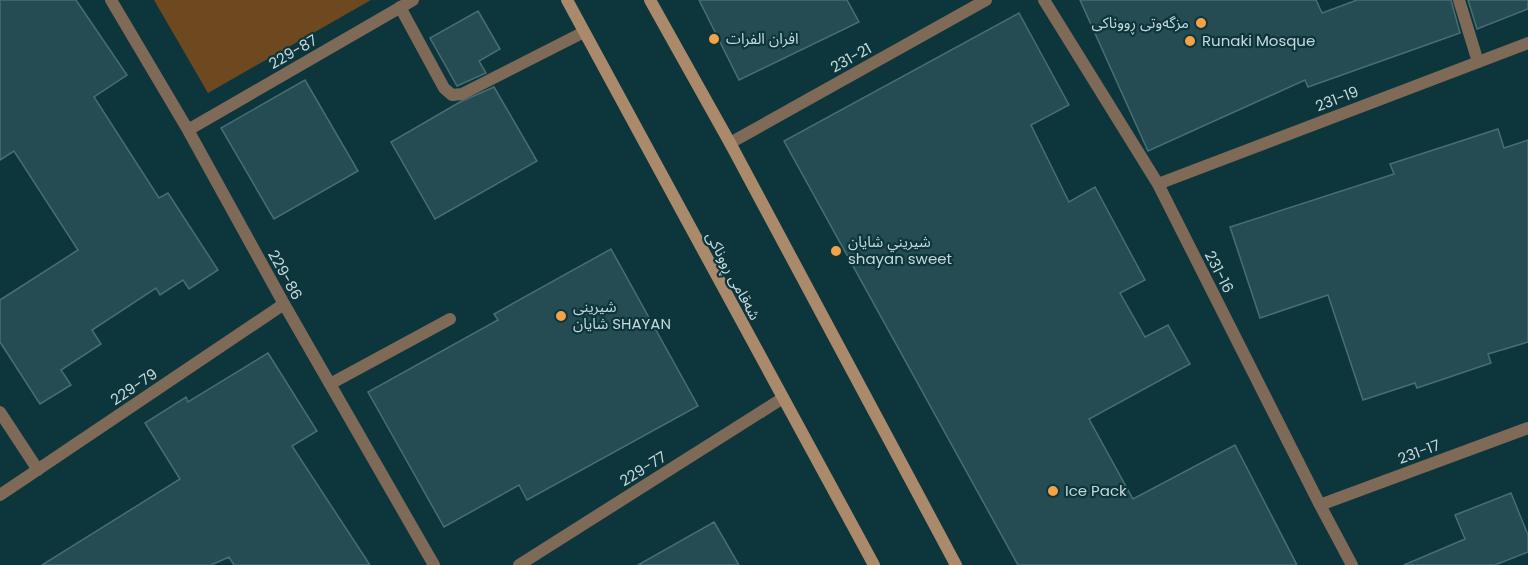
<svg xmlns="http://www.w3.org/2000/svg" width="1528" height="565" viewBox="0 0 1528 565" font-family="Poppins,'Noto Sans Arabic',sans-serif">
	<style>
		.green { fill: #6e481e }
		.building { fill: #254c52; stroke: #476e75; stroke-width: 1.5 }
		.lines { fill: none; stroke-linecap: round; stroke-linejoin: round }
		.lane { stroke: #7e6a56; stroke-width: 12 }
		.street { stroke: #7e6a56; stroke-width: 12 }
		.secondary { stroke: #aa8a6a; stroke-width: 12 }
		.poi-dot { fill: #f5a346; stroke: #0d363c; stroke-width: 2 }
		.labels { text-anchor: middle; stroke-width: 4.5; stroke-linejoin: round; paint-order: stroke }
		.poi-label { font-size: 15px; fill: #c5d9dd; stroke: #0d363c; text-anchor: start }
		.street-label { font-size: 15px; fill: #c5d9dd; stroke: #0d363c }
	</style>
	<rect width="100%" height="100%" fill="#0d363c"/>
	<path class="green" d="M154,0H371L208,93Z"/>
	<path class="building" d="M0,0H76L127,75L94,97L159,198L168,193L218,270L189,289L183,280L160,295L156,288L92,330L101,344L61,370L71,385L40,404L0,342V300L78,250L14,151L0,160Z
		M699,0H847L859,22L739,80Z
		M1080,0H1316L1322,13L1357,0H1451L1460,33L1308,87L1305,80L1148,151Z
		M1468,0H1528V9L1477,29Z
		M478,11L500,49L479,61L486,73L457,86L430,38Z
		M1019,13L1069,105L1031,125L1069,202L1095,187L1145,280L1120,293L1145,337L1168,325L1190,364L1089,419L1133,499L1235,445L1297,565H1018L784,141Z
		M305,80L358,171L274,219L221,128Z
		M494,87L537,161L435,219L391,142L460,102Z
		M1498,129L1504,148L1528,140V342L1488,354L1491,363L1417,388L1415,383L1363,400L1328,295L1260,318L1230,227L1394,174L1390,164Z
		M611,249L698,406L527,500L519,485L444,527L368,392L498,320L494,314Z
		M268,353L317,431L292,446L370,565H234L229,557L211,565H42L180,479L145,423L186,397L188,402Z
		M1511,493L1528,535V552L1495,565H1404L1465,539L1455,515Z
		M714,522L739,565H638Z"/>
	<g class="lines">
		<path class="lane" d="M1459,0L1478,62
			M400,7L444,88L452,95L462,94L584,32
			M330,384L450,319"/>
		<path class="street" d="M111,0L188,130L284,304L434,565
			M1044,0L1158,184L1320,505L1352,565
			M188,130L413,0
			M730,143L986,0
			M1158,184L1528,43
			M0,412L38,470
			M0,495L284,304
			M1320,505L1528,428
			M519,565L783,398"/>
		<path class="secondary" d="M567,0L874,565
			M650,0L730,143L956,565"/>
	</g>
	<g class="poi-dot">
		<circle cx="1201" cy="23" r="6"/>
		<circle cx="714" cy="39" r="6"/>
		<circle cx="1190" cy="41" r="6"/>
		<circle cx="836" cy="251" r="6"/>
		<circle cx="561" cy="316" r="6"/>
		<circle cx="1053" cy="491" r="6"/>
	</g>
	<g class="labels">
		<g class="poi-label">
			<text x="1189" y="28" text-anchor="end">مزگەوتی ڕووناکی</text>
			<text x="726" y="44">افران الفرات</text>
			<text x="1202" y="46">Runaki Mosque</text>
			<text x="848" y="247">شيريني شايان<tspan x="848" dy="17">shayan sweet</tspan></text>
			<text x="573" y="312">شيرينى<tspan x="573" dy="17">شايان SHAYAN</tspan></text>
			<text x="1065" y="496">Ice Pack</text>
		</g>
		<g class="street-label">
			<text transform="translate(293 52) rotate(-30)" y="5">229-87</text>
			<text transform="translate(851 58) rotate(-29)" y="5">231-21</text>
			<text transform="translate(1337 99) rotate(-21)" y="5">231-19</text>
			<text transform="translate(1219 272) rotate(63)" y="5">231-16</text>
			<text transform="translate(285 275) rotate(61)" y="5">229-86</text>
			<text transform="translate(733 276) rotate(62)" y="5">شەقامی ڕووناکی</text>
			<text transform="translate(134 387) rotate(-34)" y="5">229-79</text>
			<text transform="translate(1419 452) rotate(-20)" y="5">231-17</text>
			<text transform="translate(643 469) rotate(-32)" y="5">229-77</text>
		</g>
	</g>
</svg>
